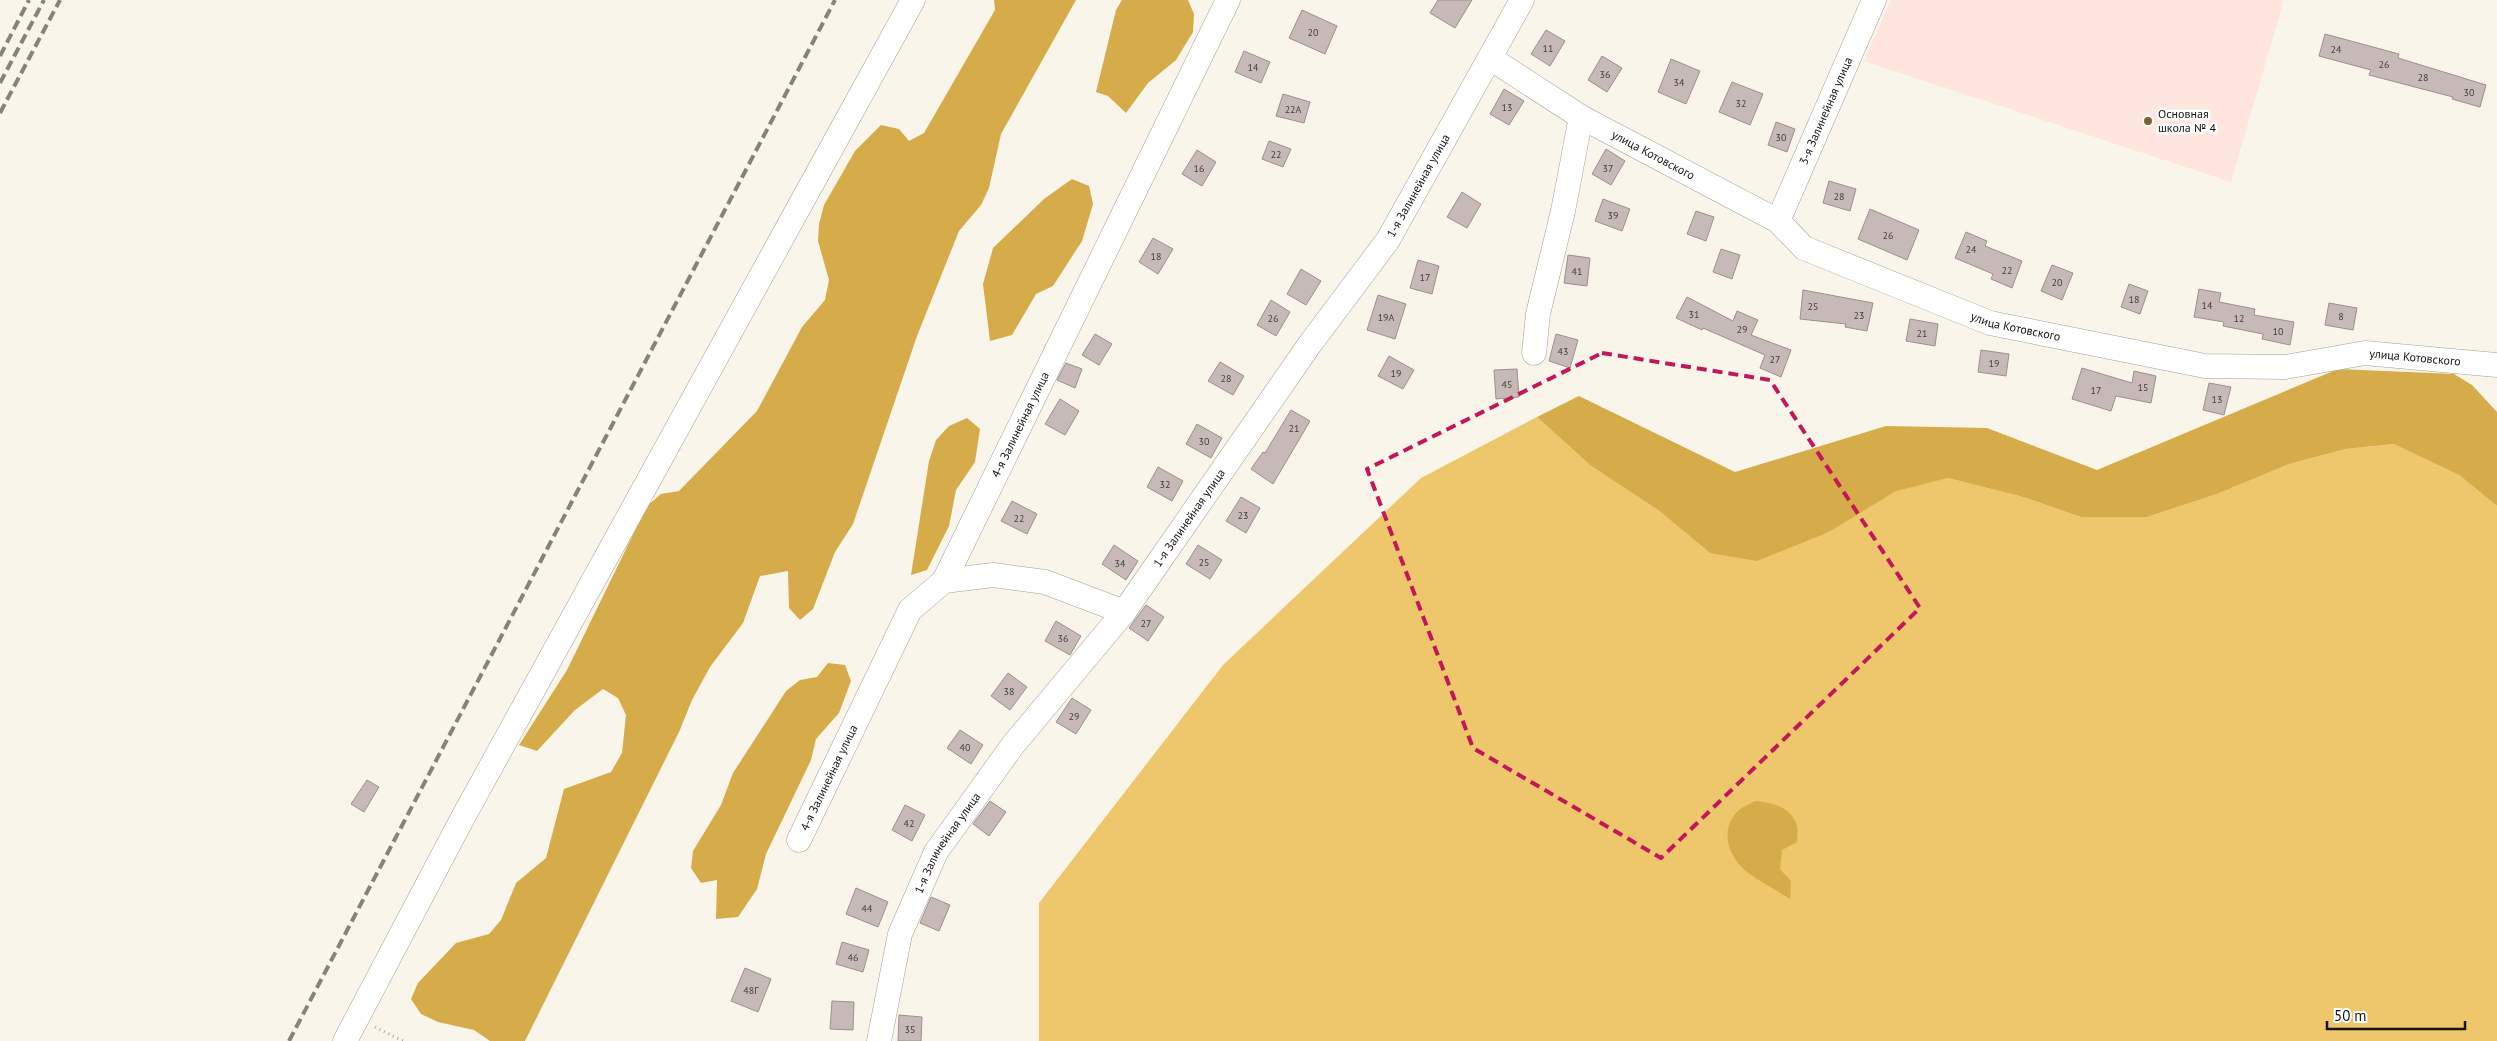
<svg xmlns="http://www.w3.org/2000/svg" width="2497" height="1041" viewBox="0 0 2497 1041" font-family="'PT Sans',sans-serif">
	<style>
		.education { fill: #fee5dd }
		.green { fill: #eec66b }
		.forest { fill: #d6ab49 }
		.building { fill: #c6b9b7; stroke: #9c908e }
		.lines { fill: none; stroke-linecap: round; stroke-linejoin: round }
		.minor-casing { stroke: #a49f95; stroke-width: 25 }
		.path { stroke: #a8a59c; stroke-width: 3; stroke-dasharray: 1 4; stroke-linecap: butt }
		.minor { stroke: #fff; stroke-width: 24 }
		.rail { stroke: #86837b; stroke-width: 4; stroke-dasharray: 10 5; stroke-linecap: butt }
		.marked { fill: none; stroke: #c2185b; stroke-width: 4; stroke-dasharray: 10 6; stroke-linejoin: round }
		.poi-dot { fill: #7d6033; stroke: #fff; stroke-width: 2 }
		.labels { text-anchor: middle; stroke-width: 5; stroke-linejoin: round; paint-order: stroke }
		.number-label { font-size: 10px; fill: #423e3a }
		.street-label { font-size: 12px; fill: #161511; stroke: #fff }
		.poi-label { font-size: 12px; fill: #161511; stroke: #fff; text-anchor: start }
	</style>
	<rect width="100%" height="100%" fill="#faf5ea"/>
	<path class="education" d="M1891,0H2284L2231,182L1864,61Z"/>
	<path class="green" d="M1537,417L1591,466L1658,510L1710,553L1829,532L1896,490L1948,478L2023,497L2081,517H2147L2217,494L2289,464L2346,449L2395,444L2459,475L2497,506V1041H1039V903L1223,665L1421,478Z"/>
	<path class="forest" d="M994,0H1076L1001,134L989,188L981,205L959,231L917,336L853,524L835,552L813,609L800,620L789,608L788,571L760,576L743,623L710,667L692,700L679,732L525,1041H490L474,1030L438,1022L421,1014L411,999L418,983L456,943L489,934L501,920L516,883L546,858L564,789L611,772L622,753L626,715L618,698L603,689L575,710L537,751L519,745L567,670L647,506L661,494L679,491L757,411L802,327L825,300L829,280L818,241L819,224L824,205L855,151L881,125L899,129L909,141L924,133L995,10Z
		M1122,0H1188L1194,14L1193,32L1176,60L1148,83L1126,113L1108,96L1096,92L1116,10Z
		M1072,179L1089,186L1093,204L1082,241L1053,286L1036,294L1012,335L990,341L983,284L993,248L1044,199Z
		M2338,369L2454,374L2472,385L2497,412V506L2459,475L2394,444L2346,449L2289,464L2217,494L2147,517H2081L2023,497L1948,478L1896,491L1829,532L1757,561L1710,553L1658,510L1591,466L1537,417L1579,396L1735,472L1886,426L1987,428L2097,470Z
		M967,418L980,429L975,462L956,490L949,526L927,570L911,575L929,461L936,440L949,426Z
		M828,663L845,665L851,681L839,713L816,739L811,760L766,854L757,889L738,917L716,919L717,880L701,883L691,868L693,851L721,805L733,773L786,691L800,680L817,677Z
		M1755,801C1771,802 1792,807 1797,826C1798,830 1797,837 1797,842L1782,850L1780,869L1791,881L1790,899C1776,890 1760,882 1747,872C1728,857 1719,829 1738,811C1742,807 1750,804 1755,801Z"/>
	<path class="building" d="M1438,0H1472L1455,28L1430,13Z
		M1302,10L1337,26L1325,54L1289,38Z
		M1546,30L1565,41L1550,66L1531,54Z
		M2325,34L2399,54L2398,58L2486,85L2480,107L2452,99L2453,97L2369,75L2371,70L2319,56Z
		M1244,51L1270,62L1261,83L1235,72Z
		M1602,56L1622,68L1607,92L1588,80Z
		M1671,59L1700,71L1686,104L1658,92Z
		M1732,82L1763,94L1750,125L1719,112Z
		M1504,89L1524,101L1509,125L1490,114Z
		M1283,94L1310,102L1304,123L1276,116Z
		M1776,122L1795,129L1787,152L1768,145Z
		M1269,141L1291,149L1283,167L1262,159Z
		M1606,149L1625,161L1611,185L1592,174Z
		M1197,150L1216,162L1202,186L1182,174Z
		M1829,181L1856,189L1850,211L1823,203Z
		M1462,192L1481,204L1467,228L1447,217Z
		M1603,199L1630,209L1622,231L1595,221Z
		M1870,209L1919,230L1907,260L1858,239Z
		M1696,211L1714,217L1706,241L1687,234Z
		M1966,232L1987,241L1985,246L2022,261L2012,288L1991,279L1993,274L1955,258Z
		M1153,238L1173,249L1158,274L1139,262Z
		M1721,249L1740,255L1732,279L1713,272Z
		M1568,255L1590,258L1587,286L1564,283Z
		M1418,260L1439,266L1432,294L1410,288Z
		M2052,265L2073,273L2062,300L2041,291Z
		M1301,269L1321,281L1306,305L1287,294Z
		M2129,284L2148,291L2140,314L2121,307Z
		M2199,289L2221,293L2219,302L2255,309L2254,315L2294,322L2290,345L2262,339L2263,334L2223,326L2224,322L2194,317Z
		M1803,290L1873,303L1867,331L1845,327L1846,324L1800,319Z
		M1378,295L1406,304L1395,339L1367,330Z
		M1687,297L1733,321L1737,311L1758,320L1751,335L1791,350L1781,377L1760,368L1765,355L1703,328L1702,330L1676,318Z
		M1271,300L1290,312L1276,336L1257,325Z
		M2329,303L2357,308L2353,330L2325,325Z
		M1910,319L1938,324L1935,346L1906,341Z
		M1095,334L1112,344L1099,365L1082,355Z
		M1556,334L1578,340L1570,368L1549,361Z
		M1981,350L2009,354L2006,376L1978,372Z
		M1389,356L1414,370L1403,389L1378,376Z
		M1220,362L1244,376L1233,395L1208,381Z
		M1066,363L1082,369L1075,388L1057,380Z
		M2082,368L2132,383L2134,371L2156,376L2151,403L2116,396L2111,411L2072,399Z
		M1517,369L1519,397L1496,399L1494,370Z
		M2209,383L2231,387L2224,415L2203,410Z
		M1060,399L1079,411L1065,435L1045,424Z
		M1291,410L1310,421L1273,484L1251,469L1263,452L1265,453Z
		M1197,424L1222,438L1211,458L1186,444Z
		M1158,467L1183,481L1172,501L1147,487Z
		M1241,497L1260,508L1246,533L1226,521Z
		M1012,501L1037,514L1027,534L1001,521Z
		M1114,545L1138,561L1126,580L1102,564Z
		M1198,545L1222,560L1210,579L1186,564Z
		M1146,605L1164,617L1148,641L1129,628Z
		M1056,621L1081,636L1070,655L1045,641Z
		M1008,673L1027,687L1010,710L991,696Z
		M1072,698L1091,710L1076,734L1056,722Z
		M960,730L983,745L971,764L947,748Z
		M367,780L379,787L364,812L351,804Z
		M990,801L1006,812L989,836L973,824Z
		M905,805L925,815L912,841L892,830Z
		M856,888L888,902L878,927L846,914Z
		M931,897L950,905L939,931L920,923Z
		M842,942L869,950L863,972L836,964Z
		M745,968L771,979L758,1012L731,1001Z
		M832,1001L854,1002L853,1030L830,1029Z
		M899,1015L922,1017L921,1041H898Z"/>
	<g class="lines">
		<defs>
			<g id="minor">
				<path id="s1" d="M1490,58L1581,117L1778,221L1804,248L1990,323L2205,366L2285,367L2365,353L2497,365"/>
				<path id="s2" d="M1778,221L1874,0"/>
				<path d="M1534,353L1538,314L1563,211L1581,117"/>
				<path d="M944,581L993,575L1045,582L1124,612"/>
				<path id="s3" d="M799,840L910,610L944,581L1228,0"/>
				<path d="M345,1041L461,821L913,0"/>
				<path id="s4" d="M879,1041L900,934L936,852L1013,745L1124,612L1310,344L1388,240L1522,0"/>
			</g>
		</defs>
		<use href="#minor" class="minor-casing"/>
		<path class="path" d="M375,1027L403,1041"/>
		<use href="#minor" class="minor"/>
		<path class="rail" d="M0,56L29,0
			M0,83L44,0
			M0,113L60,0
			M289,1041L835,0"/>
	</g>
	<path class="marked" d="M1602,353L1770,380L1920,608L1661,858L1473,748L1367,469Z"/>
	<circle class="poi-dot" cx="2148" cy="121" r="5"/>
	<g class="labels">
		<g class="number-label">
			<text x="1313" y="36">20</text>
			<text x="1548" y="52">11</text>
			<text x="2336" y="53">24</text>
			<text x="2384" y="68">26</text>
			<text x="1253" y="71">14</text>
			<text x="1605" y="78">36</text>
			<text x="2423" y="81">28</text>
			<text x="1679" y="86">34</text>
			<text x="2469" y="96">30</text>
			<text x="1741" y="107">32</text>
			<text x="1507" y="111">13</text>
			<text x="1293" y="113">22А</text>
			<text x="1781" y="141">30</text>
			<text x="1276" y="158">22</text>
			<text x="1199" y="172">16</text>
			<text x="1608" y="172">37</text>
			<text x="1839" y="200">28</text>
			<text x="1613" y="219">39</text>
			<text x="1888" y="239">26</text>
			<text x="1971" y="253">24</text>
			<text x="1156" y="260">18</text>
			<text x="2007" y="274">22</text>
			<text x="1577" y="275">41</text>
			<text x="1425" y="281">17</text>
			<text x="2057" y="286">20</text>
			<text x="2134" y="303">18</text>
			<text x="2207" y="309">14</text>
			<text x="1813" y="310">25</text>
			<text x="1694" y="318">31</text>
			<text x="1859" y="319">23</text>
			<text x="2341" y="320">8</text>
			<text x="1386" y="321">19А</text>
			<text x="1273" y="322">26</text>
			<text x="2239" y="322">12</text>
			<text x="1742" y="333">29</text>
			<text x="2278" y="335">10</text>
			<text x="1922" y="337">21</text>
			<text x="1563" y="355">43</text>
			<text x="1775" y="363">27</text>
			<text x="1994" y="367">19</text>
			<text x="1396" y="377">19</text>
			<text x="1226" y="382">28</text>
			<text x="1507" y="388">45</text>
			<text x="2143" y="391">15</text>
			<text x="2096" y="394">17</text>
			<text x="2217" y="403">13</text>
			<text x="1294" y="432">21</text>
			<text x="1204" y="445">30</text>
			<text x="1165" y="488">32</text>
			<text x="1243" y="519">23</text>
			<text x="1019" y="522">22</text>
			<text x="1204" y="566">25</text>
			<text x="1120" y="567">34</text>
			<text x="1146" y="627">27</text>
			<text x="1063" y="642">36</text>
			<text x="1009" y="695">38</text>
			<text x="1074" y="720">29</text>
			<text x="965" y="751">40</text>
			<text x="909" y="827">42</text>
			<text x="867" y="912">44</text>
			<text x="853" y="961">46</text>
			<text x="751" y="994">48Г</text>
			<text x="910" y="1033">35</text>
		</g>
		<g class="street-label">
			<text dy="4" stroke="none"><textPath href="#s2" startOffset="120">3-я Залинейная улица</textPath></text>
			<text dy="4" stroke="none"><textPath href="#s1" startOffset="190">улица Котовского</textPath></text>
			<text dy="4" stroke="none"><textPath href="#s4" startOffset="1022">1-я Залинейная улица</textPath></text>
			<text dy="4" stroke="none"><textPath href="#s1" startOffset="595">улица Котовского</textPath></text>
			<text dy="4" stroke="none"><textPath href="#s1" startOffset="1000">улица Котовского</textPath></text>
			<text dy="4" stroke="none"><textPath href="#s3" startOffset="474">4-я Залинейная улица</textPath></text>
			<text dy="4" stroke="none"><textPath href="#s4" startOffset="618">1-я Залинейная улица</textPath></text>
			<text dy="4" stroke="none"><textPath href="#s3" startOffset="69">4-я Залинейная улица</textPath></text>
			<text dy="4" stroke="none"><textPath href="#s4" startOffset="212">1-я Залинейная улица</textPath></text>
		</g>
		<g class="poi-label">
			<text x="2158" y="118">Основная<tspan x="2158" dy="14">школа № 4</tspan></text>
		</g>
	</g>
	<path d="M2327 1021v8h138v-8" fill="none" stroke="#161511" stroke-width="2.5"/>
	<text x="2334" y="1021" font-size="15" fill="#161511" stroke="#ffffff" stroke-width="4" paint-order="stroke">50 m</text>
</svg>
